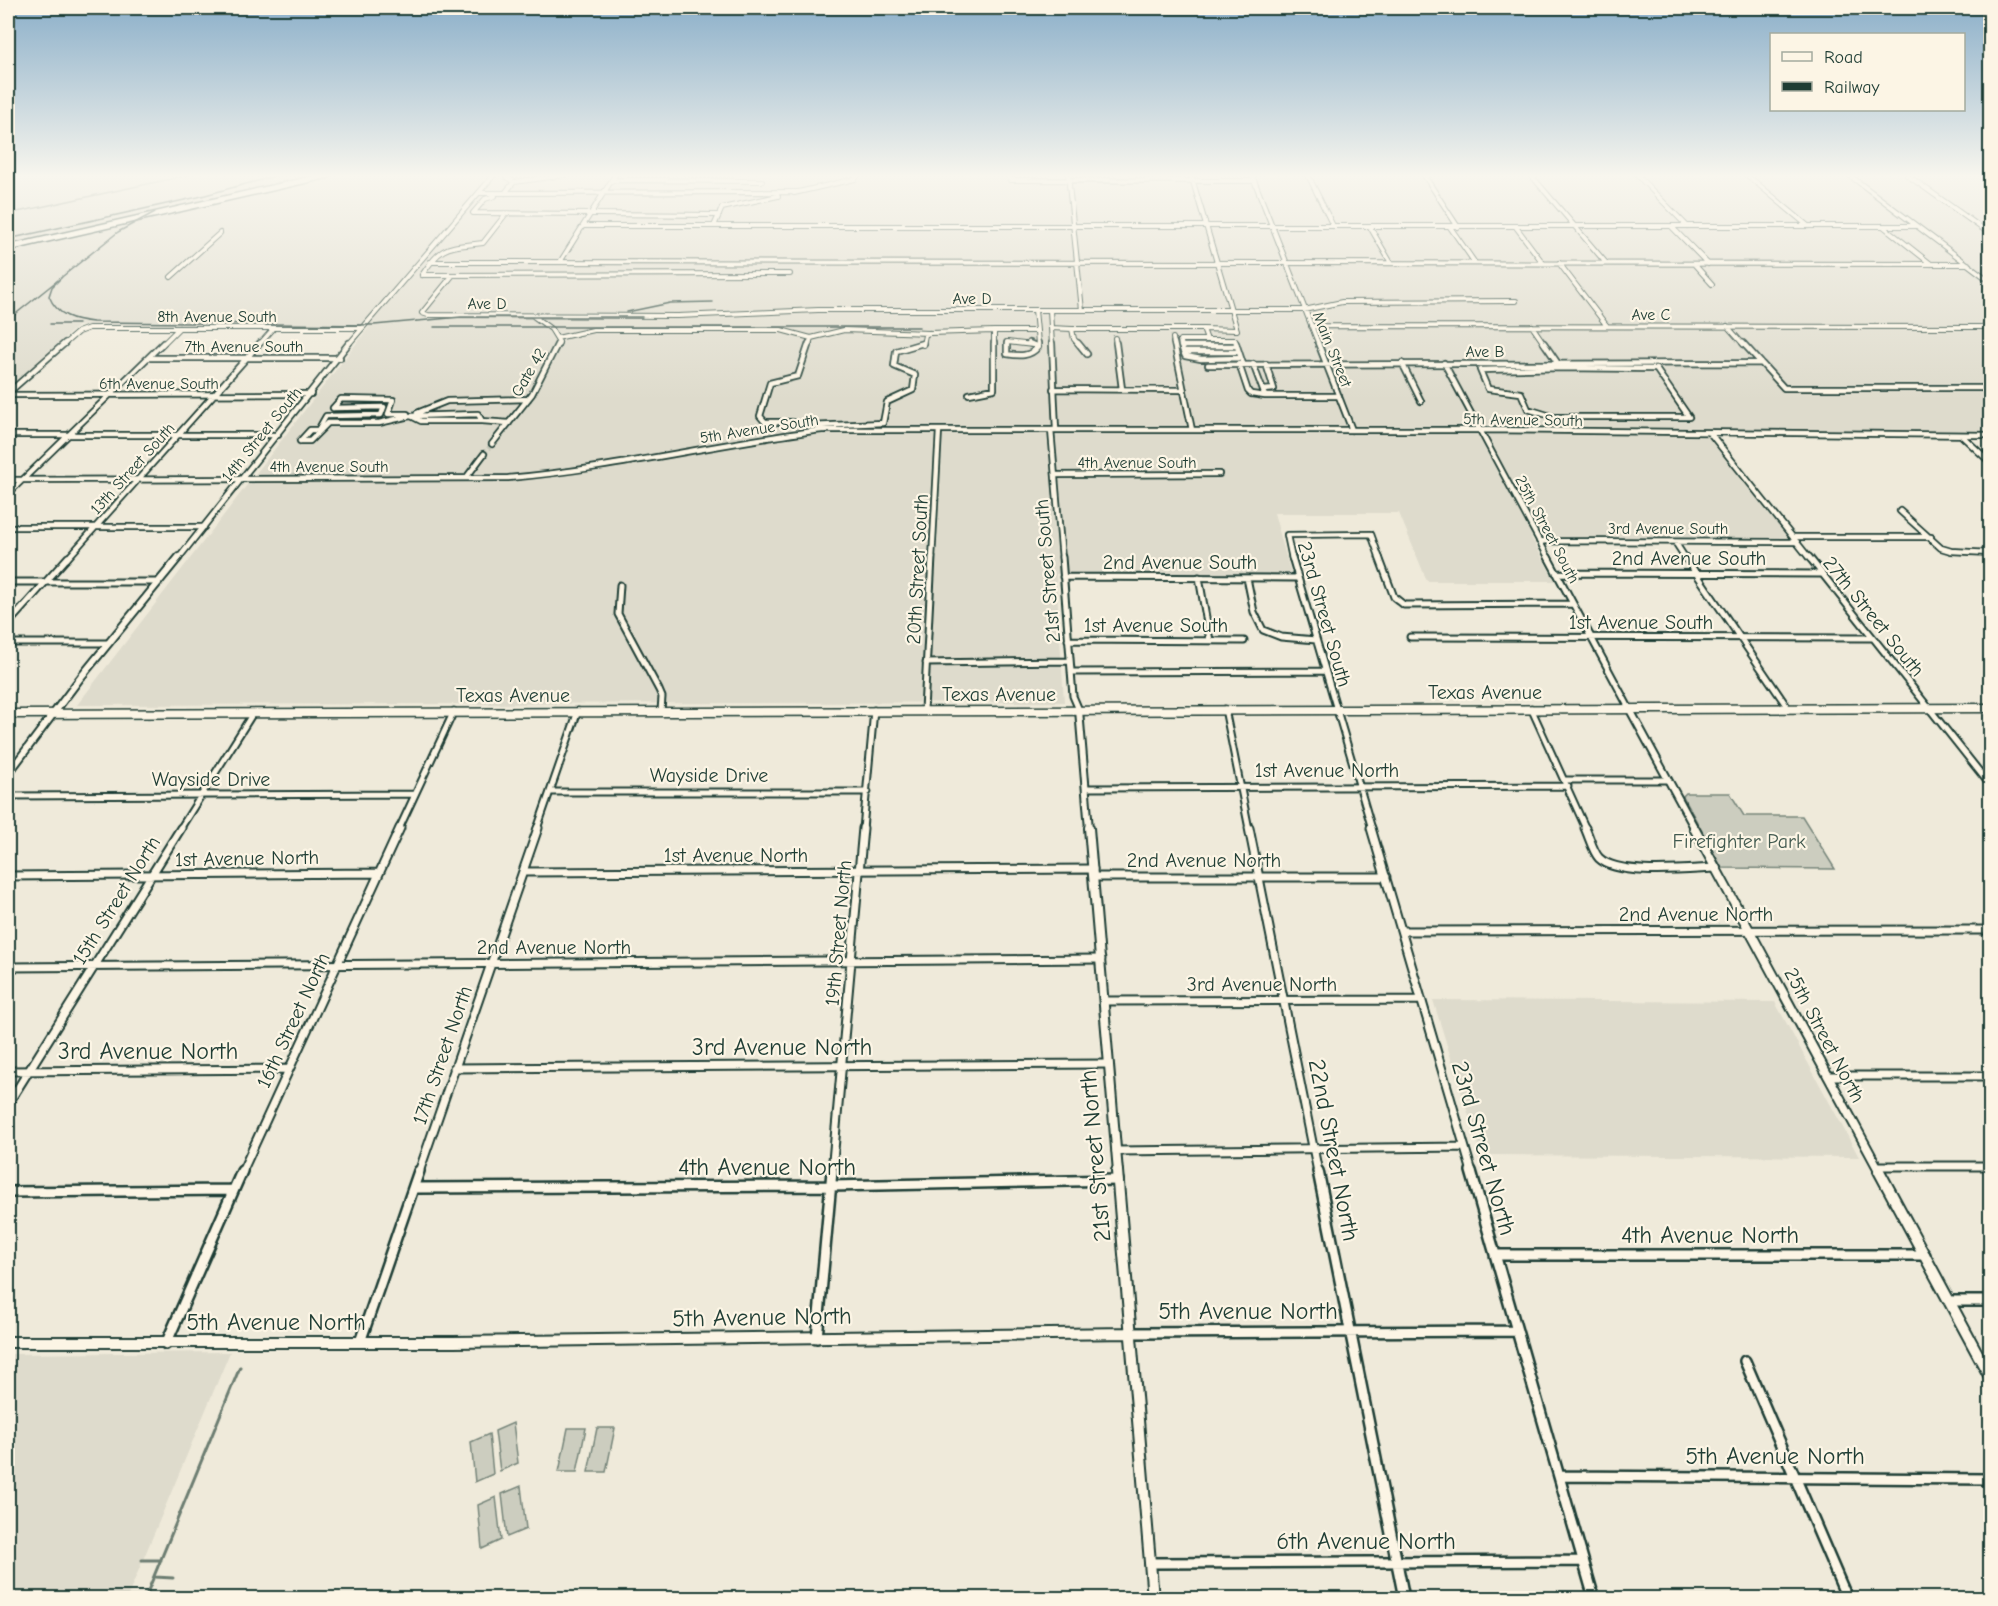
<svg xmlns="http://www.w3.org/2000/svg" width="1998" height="1606" viewBox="0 0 1998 1606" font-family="'Comic Neue',sans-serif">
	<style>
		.built { fill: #dedbcc }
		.green { fill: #cccdbf; stroke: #76857a; stroke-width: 1.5 }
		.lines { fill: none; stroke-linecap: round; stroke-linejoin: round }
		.stream-far1 { stroke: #6c7d71; stroke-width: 1.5 }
		.stream { stroke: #6c7d71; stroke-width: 3 }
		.minor-tunnel { stroke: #c5c7b9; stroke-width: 4.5; stroke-dasharray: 4.5 2; stroke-linecap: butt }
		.minor-far4-casing { stroke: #1f3d34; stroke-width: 6 }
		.minor-far3-casing { stroke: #1f3d34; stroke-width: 8 }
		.minor-far2-casing { stroke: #1f3d34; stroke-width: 9 }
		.minor-far1-casing { stroke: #1f3d34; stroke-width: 11 }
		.minor-casing { stroke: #1f3d34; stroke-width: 14 }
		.tertiary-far4-casing { stroke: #1f3d34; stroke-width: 6 }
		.tertiary-far3-casing { stroke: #1f3d34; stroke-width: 8 }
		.tertiary-far2-casing { stroke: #1f3d34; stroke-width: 10 }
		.tertiary-far1-casing { stroke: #1f3d34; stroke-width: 12 }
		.tertiary-casing { stroke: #1f3d34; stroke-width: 14 }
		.secondary-casing { stroke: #1f3d34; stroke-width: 11 }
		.primary-casing { stroke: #1f3d34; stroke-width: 8 }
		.minor-far4 { stroke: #fcf5e5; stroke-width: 4 }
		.minor-far3 { stroke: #fcf5e5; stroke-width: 4.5 }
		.minor-far2 { stroke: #fcf5e5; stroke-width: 5 }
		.minor-far1 { stroke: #fcf5e5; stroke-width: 7 }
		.minor { stroke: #fcf5e5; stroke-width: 9 }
		.tertiary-far4 { stroke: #fcf5e5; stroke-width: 4 }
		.tertiary-far3 { stroke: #fcf5e5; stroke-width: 4.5 }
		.tertiary-far2 { stroke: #fcf5e5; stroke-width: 6 }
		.tertiary-far1 { stroke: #fcf5e5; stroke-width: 8 }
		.tertiary { stroke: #fcf5e5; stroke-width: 10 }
		.secondary { stroke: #fcf5e5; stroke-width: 8 }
		.primary { stroke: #fcf5e5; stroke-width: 5 }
		.rail { stroke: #1f3d34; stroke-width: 1.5 }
		.labels { text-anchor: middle; stroke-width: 4.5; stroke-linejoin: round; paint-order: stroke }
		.far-street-label { font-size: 16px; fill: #1f3d34; stroke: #fcf5e5 }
		.street-label { font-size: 20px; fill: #1f3d34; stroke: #fcf5e5 }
		.park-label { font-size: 20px; fill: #425a50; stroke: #fcf5e5 }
		.near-street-label { font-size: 24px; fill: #1f3d34; stroke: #fcf5e5 }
	</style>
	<rect width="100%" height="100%" fill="#efeada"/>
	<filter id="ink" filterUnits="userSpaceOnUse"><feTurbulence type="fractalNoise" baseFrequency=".0167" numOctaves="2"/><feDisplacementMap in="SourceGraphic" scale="12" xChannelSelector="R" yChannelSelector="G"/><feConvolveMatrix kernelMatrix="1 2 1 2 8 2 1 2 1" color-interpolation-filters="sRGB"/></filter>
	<g filter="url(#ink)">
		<path class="built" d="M8,175H313L8,245Z
			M345,175H1990V438L1707,436L1788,538L1531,537L1555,581H1427L1399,513H1274L1291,574H1056L1064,702L77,705L369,327L78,326L8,387V251Z
			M1433,1000L1775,1002L1859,1157L1481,1155Z
			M230,1352L127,1598H8V1354Z"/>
		<path class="green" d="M1686,793H1730L1744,816H1802L1835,869L1722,868L1683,796Z
			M513,1423L518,1463L500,1471L495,1431Z
			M568,1428H586L577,1472H559Z
			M597,1428H615L606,1472H588Z
			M489,1434L493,1474L475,1482L471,1442Z
			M521,1486L526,1529L507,1537L502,1494Z
			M496,1497L501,1540L482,1549L478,1505Z"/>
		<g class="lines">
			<path class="stream-far1" d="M8,214L189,175"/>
			<path class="stream" d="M142,1560H161
				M155,1577L173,1578
				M145,1598L240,1367"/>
			<path class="minor-tunnel" d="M484,454L492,444"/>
			<defs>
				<path id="minor-far4" d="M1009,175L1011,180L1254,181
					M1068,175L1082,310
					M1191,175L1237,330L1203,329L1207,340
					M1252,175L1319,345
					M1308,175L1333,226
					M1424,175L1458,227
					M1531,175L1606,263
					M1637,175L1687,226
					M1747,175L1808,226
					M1849,175L1990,281
					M1907,175L1990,234
					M612,180L762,181
					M514,182L565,175
					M479,193L797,192
					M505,193L514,182L506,177L508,175
					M794,193L855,179L858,175
					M495,196L485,199L473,213L719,215
					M584,226H1917
					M714,226L722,208L778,196
					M1671,226L1708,264
					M1883,226L1931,264
					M1370,227L1391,263
					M1450,227L1475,263
					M1516,227L1543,263
					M430,262L1968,264
					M560,262L615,175
					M1559,263L1607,326
					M1694,264L1712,284
					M422,275L790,274
					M422,275C443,243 448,248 483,243L505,215
					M452,276L422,313L428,315L678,316L818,310H1304L1342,302L1516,301
					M171,277L220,233
					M1050,310L1052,345
					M533,316L551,329L559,342L558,345
					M1311,326L1990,327
					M1532,326L1545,345
					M1727,326L1744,345
					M1051,328L1072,329
					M1037,331L1038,345
					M929,333L994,331
					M557,338L593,330H781L811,338
					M1115,338L1116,345
					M1173,338L1174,345
					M63,345L78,332L89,328H362
					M162,345L179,328
					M259,345L274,328
					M809,345L811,338L844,330L929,333
					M923,345L925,335L929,333
					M994,345V331H1037L1035,310
					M1007,345V342L1033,345
					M1079,345L1074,339L1072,329H1203
					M1181,345L1180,340H1235L1237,345"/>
				<path id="minor-far3" d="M809,343L798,376L770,383L760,416L765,422H791L810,426L883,423L887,402L913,390L915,375L894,366L896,351L923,343
					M1007,343V354C1019,356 1030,357 1038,347
					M1029,343L1038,347
					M1038,343V347
					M1052,343L1056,430
					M1078,343L1087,354
					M1116,343L1122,389
					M1174,343L1192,430
					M1181,343V346H1237
					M1236,343L1243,364
					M1318,343L1352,430
					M1544,343L1561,368
					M1743,343L1784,388H1990
					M1181,346L1185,356L1201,359L1241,358
					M1183,352H1239
					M148,358H340
					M1402,363L1421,401
					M1444,363L1549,559
					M1239,364L1248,391L1251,394L1265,396
					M1253,364L1265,396H1339
					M1208,365L1761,363
					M1561,368L1656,369L1689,417H1554L1528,409L1521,393L1488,389L1480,370Z
					M1053,389L1184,390
					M1264,390L1274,389L1266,364
					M8,393L65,343
					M969,394L994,389V343
					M8,395L311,394
					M333,408L341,399L393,400L388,414H407
					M417,413L447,401L528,399
					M411,416L421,421H482
					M1051,430L1062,559
					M1710,433L1810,559
					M8,435H278
					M1962,436L1990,462
					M300,441H310L328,423H379L410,416L478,414L482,421L509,423
					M300,441L310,430H318L326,416L381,415L384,407L333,408
					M492,444L532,394L558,343
					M1055,475L1219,474
					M466,478L484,454
					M8,480L508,478C614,469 717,443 822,430H1481L1990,435
					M8,494L163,343
					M1900,511L1941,548L1951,551L1990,553
					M8,527H204
					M1793,537H1931
					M1539,541L1797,542
					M1675,542L1686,559
					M67,559L260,343
					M932,559L939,430
					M1292,559L1287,535L1371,534L1380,559"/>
				<path id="minor-far2" d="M1062,557L1073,696L1079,710
					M1292,557L1372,829
					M1379,557L1394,597L1404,605L1573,604
					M1548,557L1629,708
					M1685,557L1788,708
					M1809,557L1990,785
					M1556,573L1822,574
					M1063,577L1297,578
					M1199,577L1210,641
					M1247,578L1254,612L1263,630L1281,637L1316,640
					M8,582H159
					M620,585L618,614L659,690L662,697L661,711
					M8,624L68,557
					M1410,637L1873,638
					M1068,640L1244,641
					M8,643H109
					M926,663L1070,661
					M1071,672L1325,671
					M1531,708L1586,829
					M1225,709L1249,829
					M924,710L932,557
					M1565,780H1668
					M1087,788L1568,786
					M550,792H868
					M8,796L415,794
					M180,829L253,713
					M399,829L454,711
					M537,829L578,711
					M863,829L874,710"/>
				<path id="minor-far1" d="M1249,828L1318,1172
					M1371,828L1472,1172
					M1585,828C1589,836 1593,852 1599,858C1618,877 1690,869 1716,868
					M523,872L1093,869
					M8,876L379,873
					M1094,877H1386
					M1402,931L1990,930
					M8,967L1101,959
					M1104,1001L1421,1000
					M454,1068L1109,1064
					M8,1071L288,1069
					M1828,1076H1990
					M8,1104L181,828
					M1116,1151L1464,1147
					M1877,1166H1990
					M242,1172L400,828
					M419,1172L538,828
					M832,1172L863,828"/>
				<path id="minor" d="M1318,1171L1404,1598
					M1471,1171L1594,1598
					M415,1188L831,1186L1118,1180
					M8,1192L233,1190
					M1495,1255H1925
					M1950,1301H1990
					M1131,1333L1516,1331
					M817,1338L832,1171
					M360,1342L419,1171
					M166,1344L242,1171
					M1745,1361L1847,1598
					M1559,1476L1990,1479
					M1150,1563L1583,1561"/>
				<path id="tertiary-far4" d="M348,345L494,175"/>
				<path id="tertiary-far3" d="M178,559L349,343"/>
				<path id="tertiary-far2" d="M1629,708L1695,829
					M1079,710L1089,829
					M8,774L81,677L179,557"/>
				<path id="tertiary-far1" d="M1089,828L1118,1172
					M1694,828L1880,1172"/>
				<path id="tertiary" d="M1117,1171L1153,1598
					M1879,1171L1990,1377
					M8,1342H453L1131,1333"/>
				<path id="secondary" d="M8,714L1990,708"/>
				<path id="primary" d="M8,248L329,175"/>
			</defs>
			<use href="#minor-far4" class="minor-far4-casing"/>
			<use href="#minor-far3" class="minor-far3-casing"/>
			<use href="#minor-far2" class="minor-far2-casing"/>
			<use href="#minor-far1" class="minor-far1-casing"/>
			<use href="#minor" class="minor-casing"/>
			<use href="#tertiary-far4" class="tertiary-far4-casing"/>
			<use href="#tertiary-far3" class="tertiary-far3-casing"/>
			<use href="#tertiary-far2" class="tertiary-far2-casing"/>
			<use href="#tertiary-far1" class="tertiary-far1-casing"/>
			<use href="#tertiary" class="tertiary-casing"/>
			<use href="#secondary" class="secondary-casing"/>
			<use href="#primary" class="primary-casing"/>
			<use href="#minor-far4" class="minor-far4"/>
			<use href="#minor-far3" class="minor-far3"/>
			<use href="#minor-far2" class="minor-far2"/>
			<use href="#minor-far1" class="minor-far1"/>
			<use href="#minor" class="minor"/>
			<use href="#tertiary-far4" class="tertiary-far4"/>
			<use href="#tertiary-far3" class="tertiary-far3"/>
			<use href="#tertiary-far2" class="tertiary-far2"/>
			<use href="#tertiary-far1" class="tertiary-far1"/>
			<use href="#tertiary" class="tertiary"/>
			<use href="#secondary" class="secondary"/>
			<use href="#primary" class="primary"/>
			<path class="rail" d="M8,239L198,197L279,175
				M62,277L52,287L49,296C57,316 74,320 93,322L374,325L461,317H642
				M627,312L670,303L713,302
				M8,320L118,232L155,212
				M50,324H78
				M434,327H919"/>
		</g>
	</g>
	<linearGradient id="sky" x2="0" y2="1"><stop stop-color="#8bafc9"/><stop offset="0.44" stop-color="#f8f6ee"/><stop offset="1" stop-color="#f8f6ee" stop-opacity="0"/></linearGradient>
	<rect width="1998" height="400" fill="url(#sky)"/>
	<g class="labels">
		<g class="far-street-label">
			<text x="972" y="304">Ave D</text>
			<text x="487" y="309">Ave D</text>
			<text x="1651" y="320">Ave C</text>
			<text x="217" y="322">8th Avenue South</text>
			<text x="244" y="352">7th Avenue South</text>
			<text transform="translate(1333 349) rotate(68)" y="6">Main Street</text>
			<text x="1485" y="357">Ave B</text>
			<text transform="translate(528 372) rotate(-60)" y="6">Gate 42</text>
			<text x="159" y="389">6th Avenue South</text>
			<text transform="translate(1523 419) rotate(1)" y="6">5th Avenue South</text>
			<text transform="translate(759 428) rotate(-9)" y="6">5th Avenue South</text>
			<text transform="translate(261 434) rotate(-51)" y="6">14th Street South</text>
			<text x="1137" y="468">4th Avenue South</text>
			<text x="329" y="472">4th Avenue South</text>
			<text transform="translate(132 468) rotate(-48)" y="6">13th Street South</text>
			<text x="1668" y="534">3rd Avenue South</text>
			<text transform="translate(1548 529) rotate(62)" y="6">25th Street South</text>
		</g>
		<g class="street-label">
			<text x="1689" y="565">2nd Avenue South</text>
			<text x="1180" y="569">2nd Avenue South</text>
			<text transform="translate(917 569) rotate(-87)" y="7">20th Street South</text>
			<text transform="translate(1047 571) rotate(-95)" y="7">21st Street South</text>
			<text transform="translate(1325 614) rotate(74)" y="7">23rd Street South</text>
			<text transform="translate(1874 616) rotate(51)" y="7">27th Street South</text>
			<text x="1641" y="629">1st Avenue South</text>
			<text x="1156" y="632">1st Avenue South</text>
			<text x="1485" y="699">Texas Avenue</text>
			<text x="999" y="701">Texas Avenue</text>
			<text x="513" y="702">Texas Avenue</text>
			<text x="1327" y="777">1st Avenue North</text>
			<text x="709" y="782">Wayside Drive</text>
			<text x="211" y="786">Wayside Drive</text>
			<text x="736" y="862">1st Avenue North</text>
			<text transform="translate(247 858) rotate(-1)" y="7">1st Avenue North</text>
			<text x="1204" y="867">2nd Avenue North</text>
			<text transform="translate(116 900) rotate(-58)" y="7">15th Street North</text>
			<text x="1696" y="921">2nd Avenue North</text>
			<text transform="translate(838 933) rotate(-85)" y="7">19th Street North</text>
			<text x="554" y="954">2nd Avenue North</text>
			<text x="1262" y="991">3rd Avenue North</text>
			<text transform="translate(293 1020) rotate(-65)" y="7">16th Street North</text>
			<text transform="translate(1825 1035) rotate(62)" y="7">25th Street North</text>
			<text transform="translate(442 1055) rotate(-71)" y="7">17th Street North</text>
		</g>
		<g class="park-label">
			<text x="1739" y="848">Firefighter Park</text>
		</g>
		<g class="near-street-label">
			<text x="782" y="1055">3rd Avenue North</text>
			<text x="148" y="1059">3rd Avenue North</text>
			<text transform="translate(1484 1148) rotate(74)" y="8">23rd Street North</text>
			<text transform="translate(1334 1150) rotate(79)" y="8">22nd Street North</text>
			<text transform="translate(1095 1156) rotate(-95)" y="8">21st Street North</text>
			<text x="767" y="1175">4th Avenue North</text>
			<text x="1710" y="1243">4th Avenue North</text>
			<text x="1248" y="1319">5th Avenue North</text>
			<text transform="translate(762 1317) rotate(-1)" y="8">5th Avenue North</text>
			<text x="276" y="1330">5th Avenue North</text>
			<text x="1775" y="1464">5th Avenue North</text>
			<text x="1366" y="1549">6th Avenue North</text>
		</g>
	</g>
	<rect width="1998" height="1606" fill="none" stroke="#fcf5e5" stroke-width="30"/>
	<rect x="15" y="15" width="1968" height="1576" fill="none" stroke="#1f3d34" stroke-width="2" filter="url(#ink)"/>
	<rect x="1770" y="33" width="195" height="78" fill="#fcf5e5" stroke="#a4ab9e" stroke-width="1.5"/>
	<rect x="1782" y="52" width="30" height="9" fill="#fcf5e5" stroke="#a4ab9e" stroke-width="1.5"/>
	<text x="1824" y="63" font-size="18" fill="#1f3d34">Road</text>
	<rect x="1782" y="82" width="30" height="9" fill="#1f3d34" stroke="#a4ab9e" stroke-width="1.5"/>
	<text x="1824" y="93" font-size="18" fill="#1f3d34">Railway</text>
</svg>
